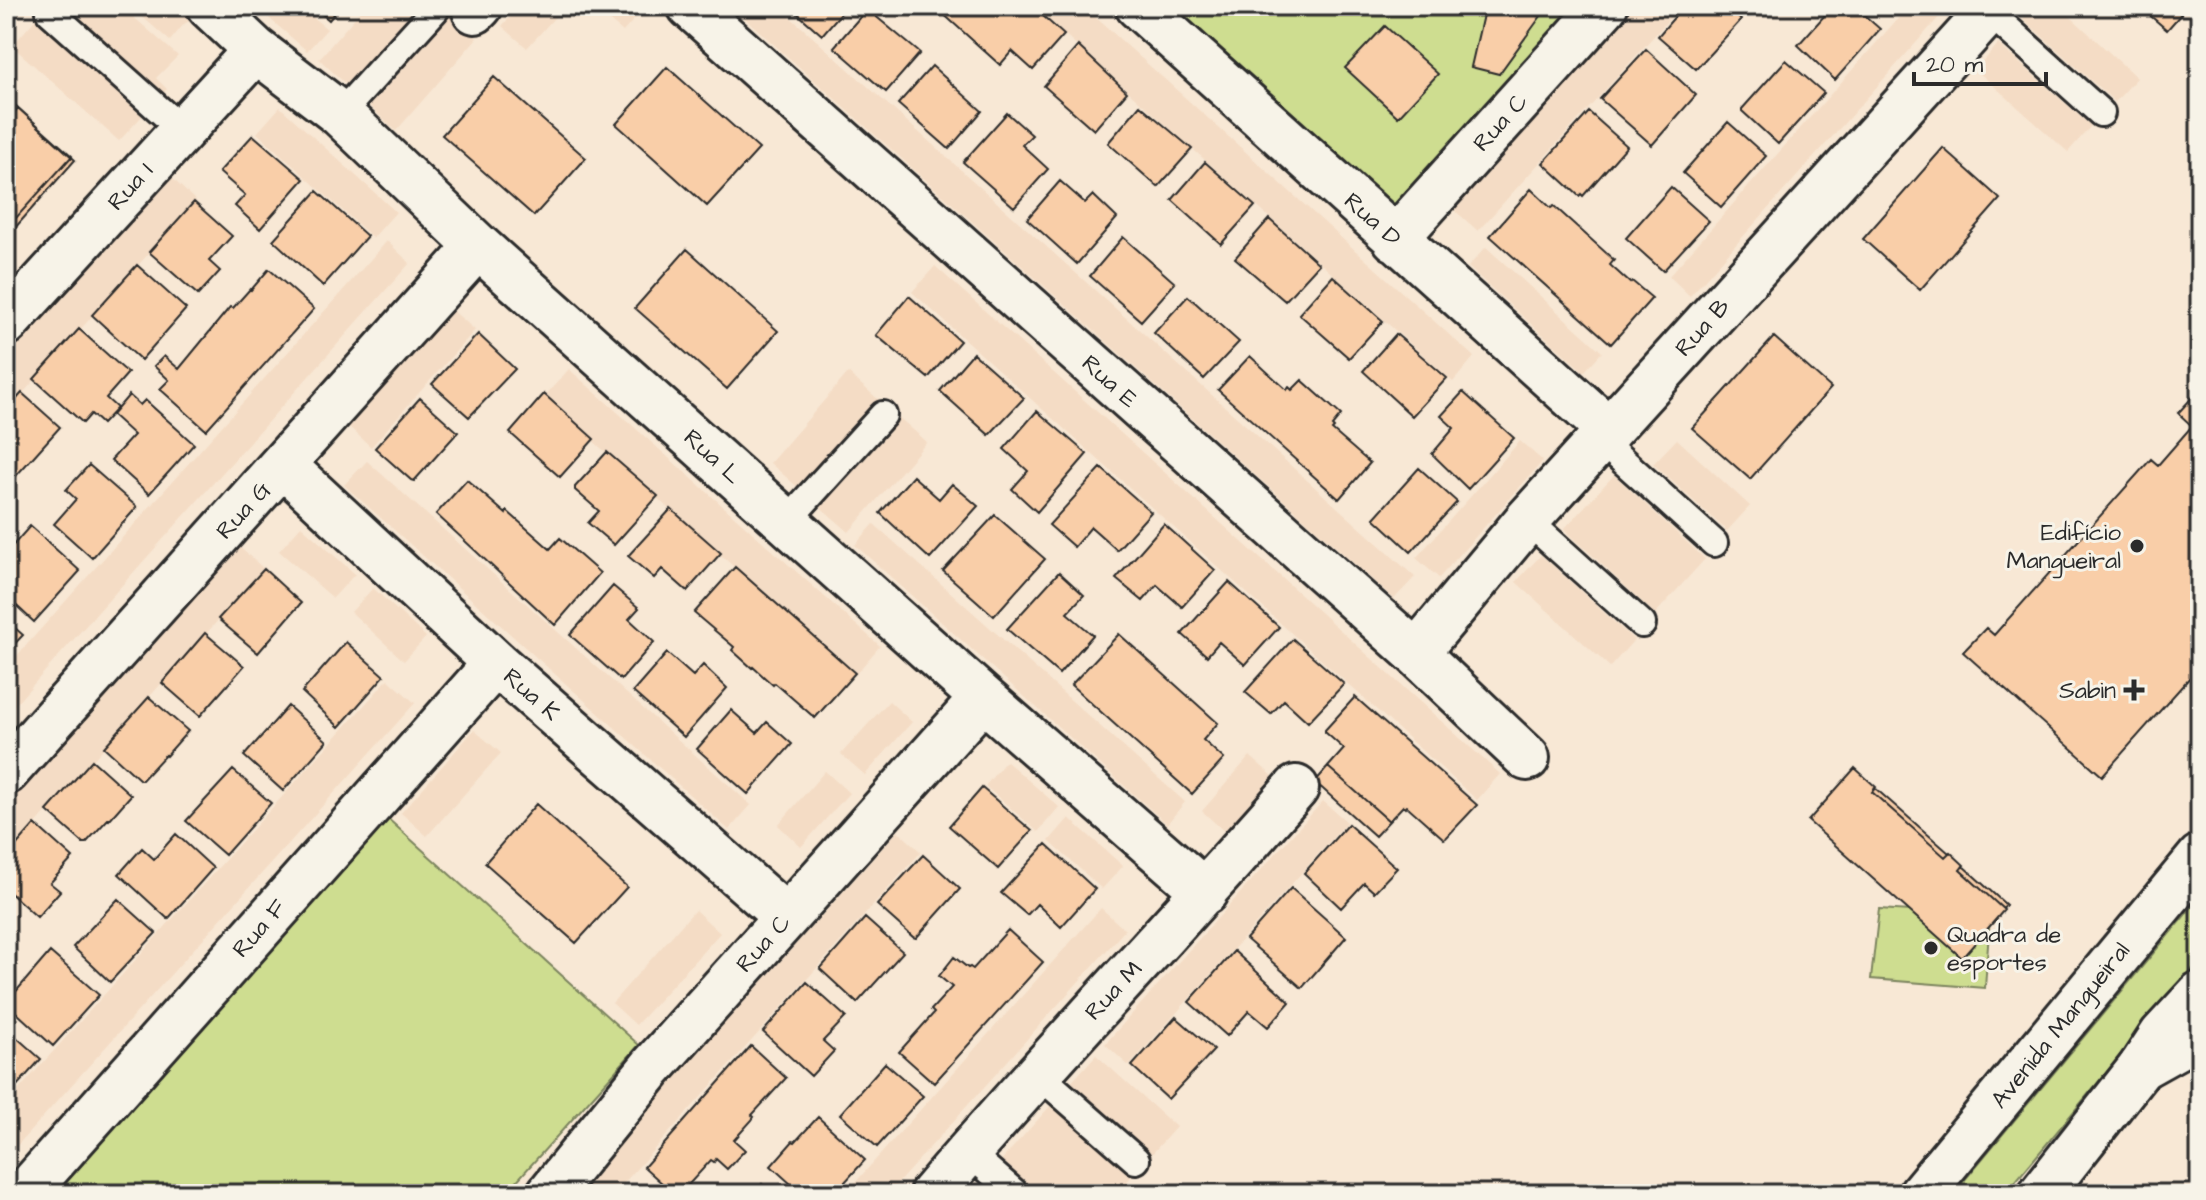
<svg xmlns="http://www.w3.org/2000/svg" width="2206" height="1200" viewBox="0 0 2206 1200" font-family="'Architects Daughter',sans-serif">
	<style>
		.built { fill: #f4dcc5 }
		.green { fill: #cedd90; stroke: #7c845e; stroke-width: 2 }
		.building { fill: #f9cea8; stroke: #2b2b2b; stroke-width: 2 }
		.lines { fill: none; stroke-linecap: round; stroke-linejoin: round }
		.service-casing { stroke: #2b2b2b; stroke-width: 32 }
		.minor-casing { stroke: #2b2b2b; stroke-width: 50 }
		.tertiary-casing { stroke: #2b2b2b; stroke-width: 50 }
		.service { stroke: #f7f3e8; stroke-width: 26 }
		.minor { stroke: #f7f3e8; stroke-width: 44 }
		.tertiary { stroke: #f7f3e8; stroke-width: 44 }
		.poi-dot { fill: #2b2b2b; stroke: #f7f3e8; stroke-width: 3 }
		.labels { text-anchor: middle; stroke-width: 6; stroke-linejoin: round; paint-order: stroke }
		.street-label { font-size: 24px; fill: #2b2b2b; stroke: #f7f3e8 }
		.poi-label { font-size: 24px; fill: #2b2b2b; stroke: #f7f3e8; text-anchor: end }
	</style>
	<rect width="100%" height="100%" fill="#f8e8d5"/>
	<filter id="ink" filterUnits="userSpaceOnUse"><feTurbulence type="fractalNoise" baseFrequency=".0125" numOctaves="2"/><feDisplacementMap in="SourceGraphic" scale="16" xChannelSelector="R" yChannelSelector="G"/><feConvolveMatrix kernelMatrix="1 2 1 2 8 2 1 2 1" color-interpolation-filters="sRGB"/></filter>
	<g filter="url(#ink)">
		<path class="built" d="M47,6H121L178,56L156,78L167,89L119,141L12,46Z
			M130,6H218L184,24L170,41Z
			M255,6H299L327,29L307,51Z
			M365,6H439L477,38L396,131L319,59Z
			M520,6H565L527,48L502,26Z
			M592,6H639L643,9L623,32Z
			M731,6H778L1415,577L1394,599Z
			M1033,6H1083L1474,357L1453,382Z
			M1634,6H1681L1478,231L1452,208Z
			M1909,6H1949L1690,296L1669,276Z
			M2035,6H2059L2137,78L2115,102L2023,19Z
			M1998,44L2091,126L2068,152L1976,70Z
			M280,107L396,212L373,238L257,133Z
			M170,176L196,201L6,412V359Z
			M387,241L410,263L6,715V668Z
			M1486,247L1602,352L1584,372L1468,267Z
			M935,266L1500,774L1477,800L912,292Z
			M450,308L475,330L371,447L346,424Z
			M569,369L880,646L855,675L544,397Z
			M848,373L927,442L849,532L770,463Z
			M1677,439L1750,506L1727,531L1653,464Z
			M1520,441L1543,461L1439,578L1416,558Z
			M367,461L751,805L729,830L344,485Z
			M1614,475L1705,559L1655,614L1564,529Z
			M874,524L1185,802L1167,824L855,545Z
			M301,526L355,574L333,598L279,551Z
			M237,545L264,569L6,857V803Z
			M1541,555L1634,640L1610,667L1516,582Z
			M373,588L426,637L404,661L351,612Z
			M388,679L415,703L6,1158V1104Z
			M889,701L912,722L865,775L841,754Z
			M474,730L501,753L427,836L401,813Z
			M1250,756L1275,778L1226,833L1202,811Z
			M1006,761L1059,807L1038,832L985,786Z
			M825,771L849,793L801,847L778,825Z
			M1323,801L1347,822L1129,1066L1105,1044Z
			M1069,818L1123,866L1102,889L1049,841Z
			M898,831L921,852L614,1194H571Z
			M1101,908L1125,930L888,1194H845Z
			M695,910L720,933L636,1025L612,1003Z
			M1096,1055L1176,1127L1116,1194H971Z"/>
		<path class="green" d="M1170,6H1575L1396,207Z
			M386,817L639,1045L505,1194H40Z
			M2200,897V960L2005,1194H1953Z
			M1879,909L1990,916L1985,988L1871,979Z"/>
		<path class="building" d="M313,6H341L329,20Z
			M789,6H847L822,35Z
			M945,6H1032L1064,35L1033,70L1012,51L1000,65L940,11Z
			M1485,6H1498L1541,16L1499,74L1471,67Z
			M1684,6H1726L1741,20L1696,69L1658,36Z
			M1833,6H1854L1880,29L1835,80L1798,45Z
			M1882,6H1902L1893,16Z
			M2139,6H2172L2181,14L2167,30Z
			M867,9L920,53L886,92L834,47Z
			M1385,26L1438,74L1398,117L1345,68Z
			M1078,46L1127,92L1094,130L1044,86Z
			M1646,49L1696,95L1652,145L1600,99Z
			M1786,60L1824,93L1778,144L1742,111V109Z
			M932,66L982,111L949,149L898,104Z
			M667,67L759,149L707,206L616,124Z
			M494,77L586,158L534,216L442,135Z
			M15,105L72,156L6,229V115Z
			M1140,105L1192,149L1158,187L1108,143Z
			M18,108L75,160L6,238V121Z
			M1589,112L1627,146L1583,196L1581,194L1579,196L1543,163Z
			M1007,113L1032,135L1022,145L1048,169L1014,207L963,162Z
			M1728,122L1766,156L1721,207L1683,173Z
			M253,135L304,179L260,229L235,206L245,195L219,172Z
			M1943,148L2000,199L1920,290L1863,239Z
			M1205,162L1255,206L1221,244L1172,200Z
			M1060,181L1085,203L1093,195L1117,218L1077,264L1027,219Z
			M1671,187L1709,221L1663,271L1626,238Z
			M1531,189L1551,208L1554,206L1614,260L1610,265L1630,283L1632,281L1652,298L1611,344L1490,236Z
			M317,191L367,236L323,286L273,240Z
			M194,202L232,236L209,261L220,271L198,295L149,252Z
			M1269,219L1319,264L1285,301L1235,258Z
			M1123,237L1175,283L1141,321L1090,276Z
			M687,249L778,331L727,389L635,308Z
			M137,265L186,309L141,360L92,315Z
			M269,269L314,309L206,430L160,389L169,380L154,366L164,356L179,369L230,307L233,308L250,289L251,290Z
			M1333,276L1383,321L1349,358L1299,314Z
			M909,296L960,341L928,378L876,335Z
			M1188,296L1239,342L1204,379L1154,333Z
			M79,329L128,373L106,398L117,408L102,424L91,414L83,423L34,379Z
			M478,334L515,369L469,417L432,384Z
			M1396,334L1447,378L1412,416L1363,371Z
			M1774,337L1831,388L1750,479L1692,428Z
			M973,353L1024,398L989,435L940,391Z
			M1250,356L1287,390L1289,387L1292,390L1302,380L1341,415L1332,426L1334,428L1332,430L1370,463L1339,499L1218,390Z
			M2200,389V666L2102,776L1963,652L1986,628L1994,635L2151,459L2158,465L2192,426L2178,413Z
			M1463,392L1514,438L1468,489L1432,454L1454,428L1441,416Z
			M22,393L60,427L15,477L6,468V411Z
			M544,394L594,439L560,477L510,433Z
			M129,395L140,405L145,400L194,444L149,494L111,460L134,435L112,415Z
			M420,398L458,432L414,481L411,480L375,448Z
			M1037,411L1087,454L1037,512L1012,489L1028,471L1004,449Z
			M607,452L658,496L614,545L588,523L599,511L575,490V487Z
			M89,465L137,507L92,558L54,524L76,499L66,490Z
			M1101,468L1151,512L1117,550L1091,527L1074,547L1049,525Z
			M1419,468L1457,502L1411,552L1374,518Z
			M913,476L939,499L952,484L978,506L930,559L880,513Z
			M467,480L506,514L507,511L550,549L560,538L600,573L555,625L436,514Z
			M671,509L721,553L687,591L662,569L654,578L628,556Z
			M995,515L1045,559L994,616L943,571Z
			M1164,524L1215,570L1182,607L1157,585L1143,601L1116,579Z
			M30,526L80,571L34,622L6,596V558L10,554L8,551Z
			M735,567L855,673L815,718L775,683L773,685L753,667L752,668L732,650L734,647L694,613Z
			M264,569L301,603L258,653L218,619Z
			M1059,572L1084,595L1067,613L1093,635L1059,674L1007,629Z
			M1229,582L1279,627L1245,665L1219,642L1207,656L1182,634Z
			M613,586L639,608L629,619L654,642L621,680L570,635Z
			M6,620L23,635L6,653Z
			M205,633L244,666L200,716L162,683Z
			M1119,634L1218,723L1203,740L1224,759L1192,794L1071,685Z
			M1293,639L1344,684L1308,722L1284,700L1271,714L1245,692Z
			M346,642L384,676L339,727L302,692Z
			M667,653L693,676L703,665L727,688L684,737L633,692Z
			M149,697L188,731L166,756L165,755L142,780H140L104,747Z
			M1355,697L1477,805L1446,838L1444,839L1407,806L1405,808L1403,806L1389,821L1328,767L1344,749L1325,732V730Z
			M288,706L327,741L283,791L244,756Z
			M731,710L757,733L767,722L792,744L748,794L697,749Z
			M92,760L131,795L109,820L108,819L86,843H83L47,811Z
			M1328,767L1389,821L1375,836L1315,782Z
			M1855,768L1876,787L1872,792L1945,857L1950,852L1964,865L1960,870L2004,910L1962,958L1808,821Z
			M233,770L271,803L225,855L186,821Z
			M982,788L1032,831L998,869L949,826Z
			M1875,788L1949,853L1945,857L1872,792Z
			M536,804L627,887L576,943L485,863Z
			M35,824L73,858L50,883L60,891L37,917L6,889V857Z
			M1348,824L1397,868L1374,892L1364,883L1341,908L1304,873Z
			M176,834L213,868L168,919L119,874L142,848L154,859Z
			M1046,844L1095,889L1061,927L1037,904L1027,915L1001,893Z
			M923,855L960,889L916,938L913,937L877,905Z
			M1963,866L2006,905L2003,909L1960,870Z
			M1291,888L1346,937L1302,988L1246,939Z
			M118,899L156,933L110,982L73,947Z
			M865,918L903,952L857,1003L820,969Z
			M1008,930L1043,962L934,1083L899,1052L934,1013L931,1010L952,987L939,976L954,957L968,968L970,967L973,969Z
			M1234,951L1290,1002L1268,1027L1249,1011L1227,1036L1189,1002Z
			M50,952L99,995L53,1046L6,1003Z
			M807,982L846,1017L823,1041L834,1051L811,1076L763,1032Z
			M1176,1017L1214,1050L1168,1099L1132,1066Z
			M6,1028L41,1059L6,1098Z
			M751,1046L786,1078L752,1115L754,1117L752,1120L734,1140L745,1150L727,1169L716,1159L714,1162L711,1160L680,1194H674L644,1167Z
			M885,1063L923,1096L877,1147L840,1114Z
			M818,1117L865,1160L834,1194H802L771,1166L793,1141L795,1142Z
			M762,1184L770,1191L773,1194H753Z"/>
		<g class="lines">
			<defs>
				<path id="service" d="M50,12L181,129
					M1989,12L2101,113
					M340,114L435,10
					M1600,440L1714,543
					M1527,520L1642,624
					M786,522L883,415
					M1037,1073L1136,1160
					M968,1152L1016,1194"/>
				<path id="minor" d="M209,6L256,50L340,114L478,246L983,698L1205,892
					M690,6L1416,653L1527,758
					M1138,6L1609,430
					M475,11L480,6
					M1395,239L1605,6
					M6,323L256,50
					M283,465L496,663L786,917
					M1416,653L1527,520L1994,6
					M6,772L478,246
					M2141,1067L2184,1043L2200,1037
					M24,1194L496,663
					M549,1194L652,1067L983,698
					M932,1194C1050,1056 1176,925 1296,788"/>
				<path id="tertiary" d="M1921,1194L2200,857
					M2041,1194L2141,1067L2162,1035L2200,994"/>
			</defs>
			<use href="#service" class="service-casing"/>
			<use href="#minor" class="minor-casing"/>
			<use href="#tertiary" class="tertiary-casing"/>
			<use href="#service" class="service"/>
			<use href="#minor" class="minor"/>
			<use href="#tertiary" class="tertiary"/>
		</g>
	</g>
	<g class="poi-dot">
		<circle cx="2137" cy="546" r="8"/>
		<path d="M2130 678h8v8h8v8h-8v8h-8v-8h-8v-8h8z"/>
		<circle cx="1931" cy="948" r="8"/>
	</g>
	<g class="labels">
		<g class="street-label">
			<text transform="translate(1500 122) rotate(-48)" y="8">Rua C</text>
			<text transform="translate(130 186) rotate(-48)" y="8">Rua I</text>
			<text transform="translate(1373 219) rotate(42)" y="8">Rua D</text>
			<text transform="translate(1702 327) rotate(-48)" y="8">Rua B</text>
			<text transform="translate(1110 381) rotate(42)" y="8">Rua E</text>
			<text transform="translate(713 456) rotate(42)" y="8">Rua L</text>
			<text transform="translate(243 510) rotate(-48)" y="8">Rua G</text>
			<text transform="translate(532 694) rotate(41)" y="8">Rua K</text>
			<text transform="translate(259 928) rotate(-49)" y="8">Rua F</text>
			<text transform="translate(763 943) rotate(-48)" y="8">Rua C</text>
			<text transform="translate(1113 990) rotate(-47)" y="8">Rua M</text>
			<text transform="translate(2060 1025) rotate(-51)" y="8">Avenida Mangueiral</text>
		</g>
		<g class="poi-label">
			<text x="2121" y="540">Edifício<tspan x="2121" dy="28">Mangueiral</tspan></text>
			<text x="2116" y="698">Sabin</text>
			<text x="1947" y="942" text-anchor="start">Quadra de<tspan x="1947" dy="28">esportes</tspan></text>
		</g>
	</g>
	<rect width="2206" height="1200" fill="none" stroke="#f7f3e8" stroke-width="32"/>
	<rect x="16" y="16" width="2174" height="1168" fill="none" stroke="#2b2b2b" stroke-width="3" filter="url(#ink)"/>
	<path d="M1914 72v12h132v-12" fill="none" stroke="#2b2b2b" stroke-width="4"/>
	<text x="1926" y="72" font-size="24" fill="#2b2b2b" stroke="#f7f3e8" stroke-width="6" paint-order="stroke">20 m</text>
</svg>
